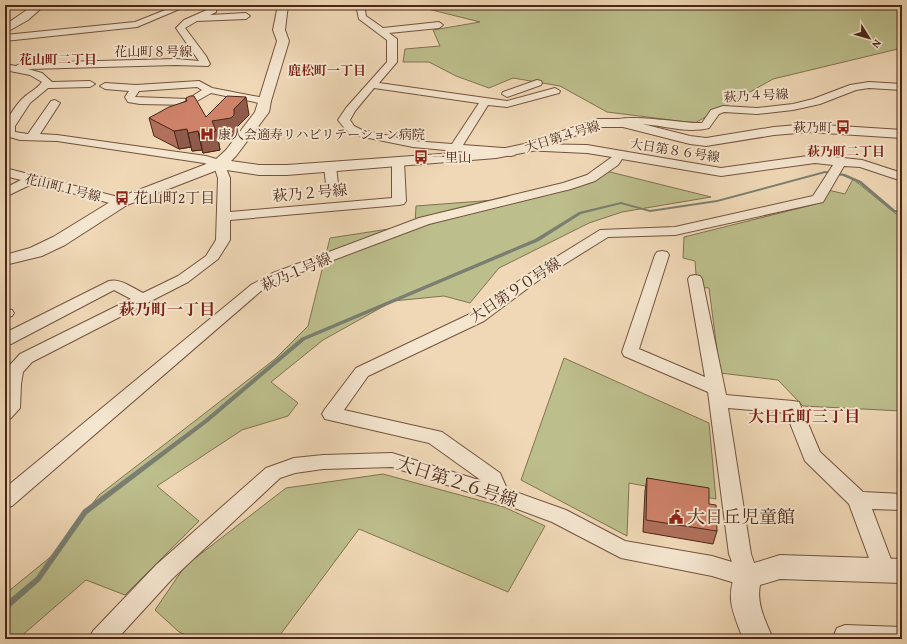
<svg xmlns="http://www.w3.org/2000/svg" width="907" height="644" viewBox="0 0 907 644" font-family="'Gentium Book Plus','Noto Serif JP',serif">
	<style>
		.green { fill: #bcbe8c; stroke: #827252 }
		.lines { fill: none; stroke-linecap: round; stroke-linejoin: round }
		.stream { fill: #7a7f71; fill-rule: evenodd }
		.minor-casing { stroke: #73533f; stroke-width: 2 }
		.tertiary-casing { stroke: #73533f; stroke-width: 2 }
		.minor { fill: #f5e6d0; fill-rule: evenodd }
		.tertiary { fill: #f5e6d0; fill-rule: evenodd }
		.wall { fill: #b1705b; stroke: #492717 }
		.shaded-wall { fill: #905b4a; stroke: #492717 }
		.building { fill: #ce826a; stroke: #492717 }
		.labels { text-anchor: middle; stroke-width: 4; stroke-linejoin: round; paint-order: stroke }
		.far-street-label { font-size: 13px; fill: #492717; stroke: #f5e6d0 }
		.far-neighbourhood-label { font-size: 13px; font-weight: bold; fill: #7a1f14; stroke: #f5e6d0 }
		.far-poi-label { font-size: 13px; fill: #492717; stroke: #f5e6d0; text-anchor: start }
		.street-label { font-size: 15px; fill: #492717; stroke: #f5e6d0 }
		.poi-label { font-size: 15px; fill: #492717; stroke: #f5e6d0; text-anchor: start }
		.neighbourhood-label { font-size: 16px; font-weight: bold; fill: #7a1f14; stroke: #f5e6d0 }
		.near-street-label { font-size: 18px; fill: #492717; stroke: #f5e6d0 }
		.near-poi-label { font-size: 18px; fill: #492717; stroke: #f5e6d0; text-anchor: start }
	</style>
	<rect width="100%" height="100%" fill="#f0d8b6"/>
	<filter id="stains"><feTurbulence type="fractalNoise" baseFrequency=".005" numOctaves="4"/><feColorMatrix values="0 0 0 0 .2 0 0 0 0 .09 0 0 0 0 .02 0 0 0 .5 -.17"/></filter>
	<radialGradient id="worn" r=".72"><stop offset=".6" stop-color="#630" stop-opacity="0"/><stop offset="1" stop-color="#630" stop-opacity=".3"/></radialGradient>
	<path class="green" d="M420,5H902V48L773,79L695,123L607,112L560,86L513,78L489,88L456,76L429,62H403L405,49L440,46L433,30L480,22L424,8Z
		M602,170L711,197L622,212L589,223L499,268L470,303L444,296L393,301L323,340L271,382L298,403L288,416L242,430L157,486L199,521L125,595L86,580L18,639H5V594L53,555L99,495L275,359L308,326L330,238L415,225L416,206L495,200L584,179Z
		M853,179L896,214H902V411L803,406L778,380L720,373L709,288L697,287L695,261L683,258L684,237L816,204L828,190L845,194Z
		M564,358L709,423L716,499L629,483L627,536L521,480Z
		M383,474L504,507L545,526L508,592L359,529L277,639H195L179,632L155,610L185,566L286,488Z"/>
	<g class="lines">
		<path class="stream" d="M825,171L845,174L861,181L895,210L902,212V214L893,212L859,183L843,176L825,173L717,202L650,212L621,204L581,214L539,241L305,340L208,422L87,514L40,581L8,609L5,610V603L36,577L83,510L204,420L301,338L535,239L579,212L621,202L650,210L717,200Z"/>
		<defs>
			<path id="minor" d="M178,5H189L137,27L5,41V35L135,22Z
				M206,5H216L217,7L216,12L210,15L246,13L250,16L246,19L197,21L185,28L206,56L210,64L208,66L176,65L28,69L42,73L52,82L90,81L95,84L90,87L48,88L30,103L15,126V132L28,134L51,101L55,100L60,103L40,134L57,135L206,156L223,161L230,178V212L392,198V162L394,159H402L404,162L406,201L404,204L399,205L230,220V240L218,259L188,282L32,362L23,372L21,384L20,408L11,418L5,420V376L9,366L20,354L131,299L114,290L11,344L5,345V333L109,281C120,278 133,288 143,293L178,276L206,256L216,240L218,178L214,166L204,163L57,141L20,140L6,136C2,124 13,109 22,99C28,93 36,90 42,82L30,75L5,70V64L16,66L21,63L176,59L199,61L176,28L184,20L209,9Z
				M356,5H364L366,16L383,28L439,22L443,25L439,28L389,33L397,39V62L379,83L507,101L555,88L560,91L559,93L507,107L488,105L463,145L515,149L517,152L515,155L511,156L413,147L354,135L346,130L338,120L346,108L387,62V40L359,19ZM374,88L478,103H479L452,144L413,141L362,130L354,126L350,120L355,111Z
				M537,80L541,81L542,83L541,85L507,97L502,94L503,92Z
				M199,81L212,88L264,98L269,101L264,104L211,93L190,105L140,104L128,102L125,97L129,91L105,89L100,86L105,83L136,85ZM197,87L202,90L188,99L135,97L139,91Z
				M869,82L902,84V90L869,88L856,90L820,104L793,110L757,114L724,112L719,114L709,128C685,134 661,124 637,124C630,124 615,129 610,123C620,111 684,124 702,123L711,110L723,106L757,108L793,104L813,99L850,85Z
				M527,144L587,145L721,168L815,155L862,160L902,173V181L860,167L844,166L823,202L675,235L608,237L539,280L484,321L368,376L344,410L442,432L500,473L507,489L566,510L625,541L712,556L732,562L729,554L708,392L624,356L622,352L655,255L657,252L662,251L667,252L669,255L639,349L705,377L688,279L690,276L695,275L700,276L702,279L726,395L793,401L799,402L820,452L863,492L902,494V510L872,509L895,570L892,577L884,580L876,577L849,504L805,461L786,413L728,408L751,554L759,577L756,584L748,587L712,576L621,558L552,522L493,500L392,467L323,469L295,473L280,478L172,579L117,639H89L93,631L156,565L266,468L294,458L323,455L392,453L482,481L429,443L325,419L322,414L325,409L356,368L472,313L529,274L600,230L675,227L813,196L833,165L815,163L721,176L622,159L618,165L595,181L571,189L429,224L283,279L261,291L12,506L5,508V488L251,285L273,273L419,218L563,183L587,175L612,157L587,153L523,150L521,148L523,146Z
				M330,162L334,163L336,166L338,184L336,187H328L326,184L324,166L326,163Z
				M5,168L126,199L128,202L126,205L121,206L34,183L5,197V188L21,180L5,176Z
				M5,308L12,310L14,313L12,316L5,318Z
				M845,625L902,627V639H832L837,628Z"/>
			<path id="tertiary" d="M34,5H45L28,20L5,33V25Z
				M278,5H288L285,30L289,41L271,101L269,112L236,156L231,161L259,165H287L496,150L524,144L598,119H623L690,136L706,138L774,127L809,124L902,130V138L809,132L774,135L706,146L690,144L623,127H599L532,151L496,158L287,175H259L220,169L127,205L65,245L42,256L5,265V255L30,248L53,237L115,199L214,161L226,150L255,112L277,41L273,30Z
				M780,555L902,559V583L780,579L760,585C756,604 766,622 773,639H743C733,611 724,598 738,568Z"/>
		</defs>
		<use href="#minor" class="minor-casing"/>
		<use href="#tertiary" class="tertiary-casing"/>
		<use href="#minor" class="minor"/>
		<use href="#tertiary" class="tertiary"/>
	</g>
	<path class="wall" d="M186,98L206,117L249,115L237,127V133L234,136L218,139L220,150L203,153L202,150L192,151L191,147L179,149L154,136L149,118L186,101Z
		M647,478L709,504L717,531L713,544L643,532L645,491Z"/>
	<path class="shaded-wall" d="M246,97L249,115L237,127V133L234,136L218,139L220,150L203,153L199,134L212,121L234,109Z
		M187,129L191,147L179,149L174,131Z
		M198,131L202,150L192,151L188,133Z"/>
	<path class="building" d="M190,96H194L206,117L227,96L246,97L234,109V115L231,118L212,121L216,131L199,134L198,131L188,133L187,129L174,131L149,118L169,107L187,101L186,98Z
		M647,478L709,488V504L716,505L717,531L646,520Z"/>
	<defs>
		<symbol id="bus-bare" viewBox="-9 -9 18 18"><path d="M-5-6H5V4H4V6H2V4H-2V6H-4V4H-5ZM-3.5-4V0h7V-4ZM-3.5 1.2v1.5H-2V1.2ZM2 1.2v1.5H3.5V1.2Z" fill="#8f2418" stroke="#f5e6d0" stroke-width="2.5" paint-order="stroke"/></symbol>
		<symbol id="hospital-bare" viewBox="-9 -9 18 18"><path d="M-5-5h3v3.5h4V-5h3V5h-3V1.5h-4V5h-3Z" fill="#8f2418" stroke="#f5e6d0" stroke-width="2.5" paint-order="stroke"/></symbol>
		<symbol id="civic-bare" viewBox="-9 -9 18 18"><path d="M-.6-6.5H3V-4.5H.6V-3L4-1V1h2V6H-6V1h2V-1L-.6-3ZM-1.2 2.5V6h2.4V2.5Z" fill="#8f2418" stroke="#f5e6d0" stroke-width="2.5" paint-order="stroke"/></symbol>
	</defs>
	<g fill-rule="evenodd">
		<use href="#bus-bare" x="833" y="117" width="20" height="20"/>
		<use href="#hospital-bare" x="197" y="124" width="20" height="20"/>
		<use href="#bus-bare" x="411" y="147" width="20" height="20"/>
		<use href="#bus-bare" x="112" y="188" width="20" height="20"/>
		<use href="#civic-bare" x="666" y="507" width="20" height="20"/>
	</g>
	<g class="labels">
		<g class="far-street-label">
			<text x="153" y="56">花山町８号線</text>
			<text transform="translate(756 95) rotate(-3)" y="5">萩乃４号線</text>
			<text transform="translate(562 136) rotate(-17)" y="5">大日第４号線</text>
			<text transform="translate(675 150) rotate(9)" y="5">大日第８６号線</text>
			<text transform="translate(63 187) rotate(14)" y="5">花山町１号線</text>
		</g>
		<g class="far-neighbourhood-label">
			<text x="58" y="64">花山町二丁目</text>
			<text x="327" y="75">鹿松町一丁目</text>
			<text x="846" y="156">萩乃町二丁目</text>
		</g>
		<g class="far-poi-label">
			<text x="832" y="132" text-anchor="end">萩乃町</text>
			<text x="218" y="139">康人会適寿リハビリテーション病院</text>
			<text x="432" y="162">一里山</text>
		</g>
		<g class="street-label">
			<text transform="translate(310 193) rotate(-5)" y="5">萩乃２号線</text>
			<text transform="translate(296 272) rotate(-23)" y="5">萩乃１号線</text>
			<text transform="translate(515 290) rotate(-33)" y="5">大日第９０号線</text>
		</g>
		<g class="poi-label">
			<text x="133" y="203">花山町2丁目</text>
		</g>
		<g class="neighbourhood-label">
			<text x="167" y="315">萩乃町一丁目</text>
			<text x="804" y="422">大日丘町三丁目</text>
		</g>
		<g class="near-street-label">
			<text transform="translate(457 482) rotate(18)" y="6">大日第２６号線</text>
		</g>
		<g class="near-poi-label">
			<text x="687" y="523">大日丘児童館</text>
		</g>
	</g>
	<rect width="907" height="644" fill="none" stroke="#f0d8b6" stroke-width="20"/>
	<rect x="6" y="6" width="895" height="632" fill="none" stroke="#492717" stroke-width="2"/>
	<rect x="10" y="10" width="887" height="624" fill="none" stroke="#492717"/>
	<g transform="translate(869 38) rotate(127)" stroke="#f5e6d0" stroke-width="3" paint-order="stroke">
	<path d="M0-3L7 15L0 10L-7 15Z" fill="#492717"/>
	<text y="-6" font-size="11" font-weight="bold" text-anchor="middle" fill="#492717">N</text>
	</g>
	<rect width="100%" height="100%" filter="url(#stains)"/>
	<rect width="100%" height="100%" fill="url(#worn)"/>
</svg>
